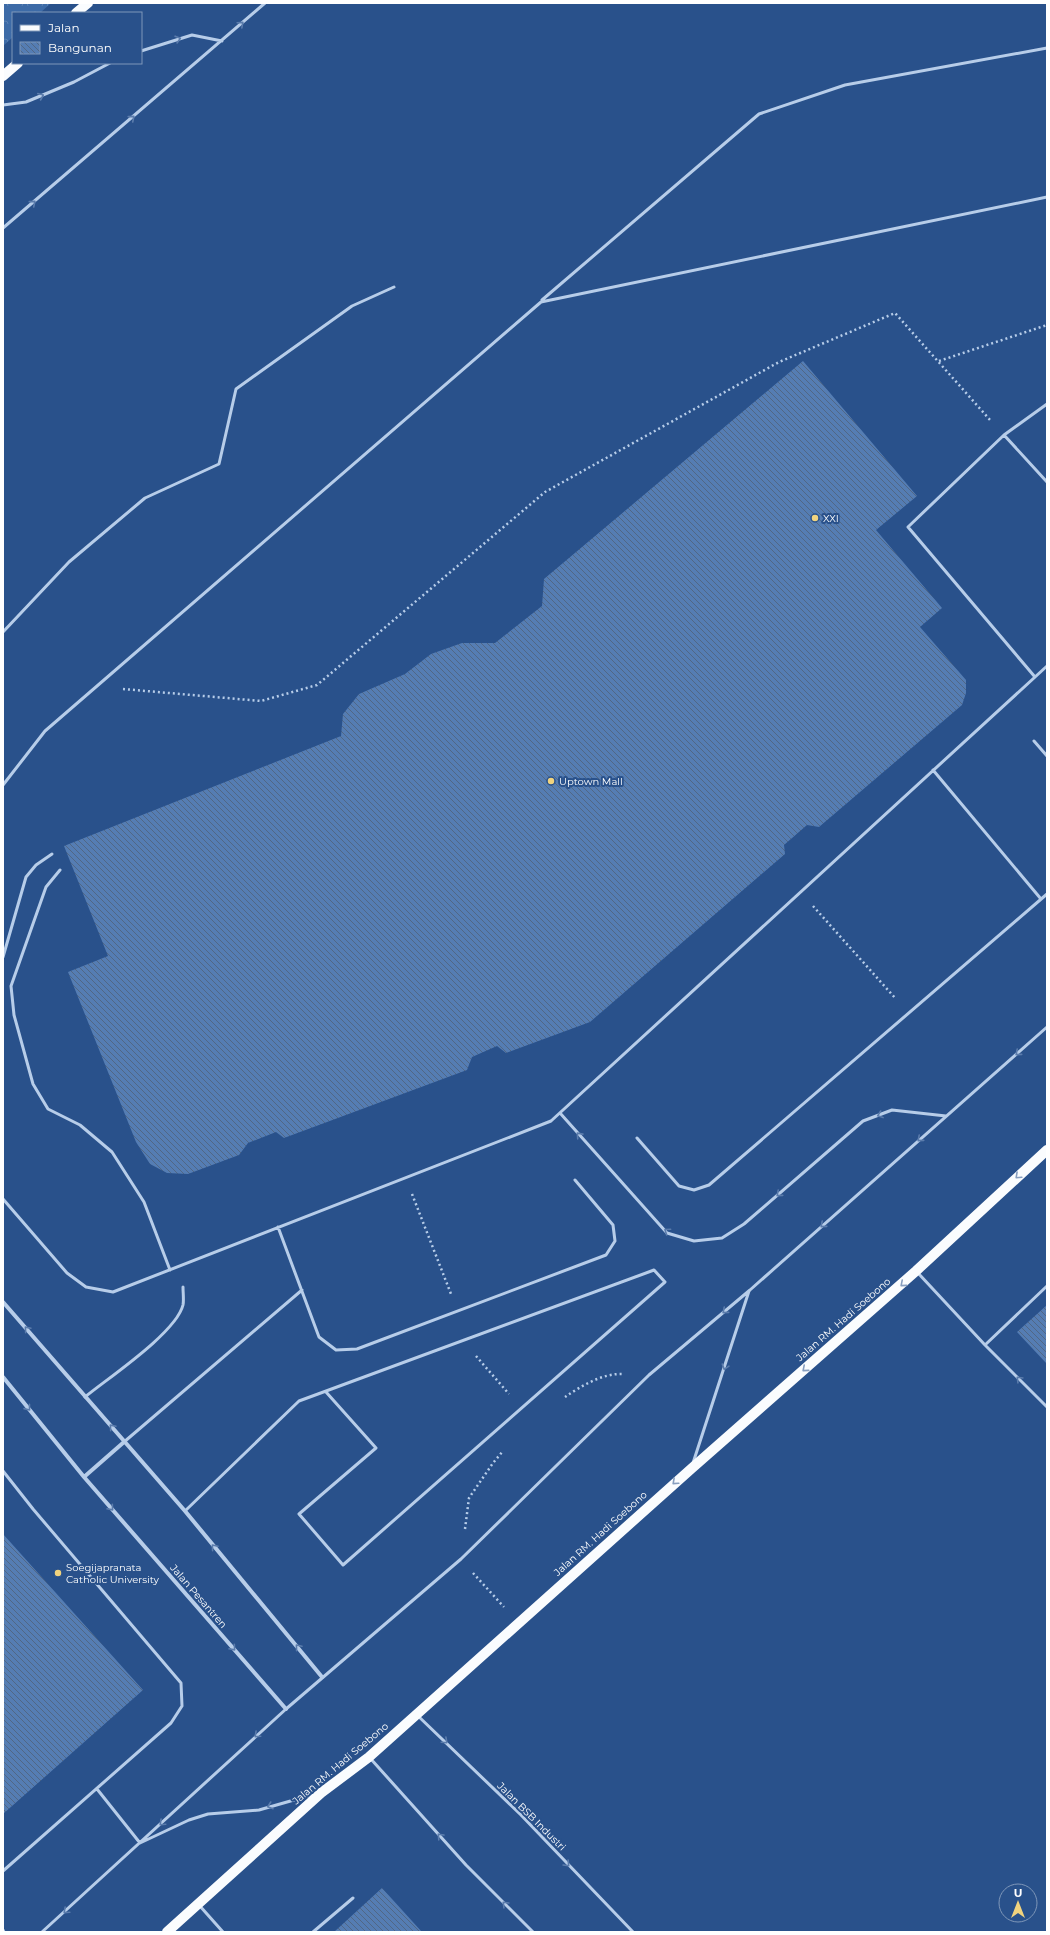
<svg xmlns="http://www.w3.org/2000/svg" width="1050" height="1935" viewBox="0 0 1050 1935" font-family="Montserrat,sans-serif">
	<style>
		.forest { fill: url(#forest-crowns) }
		.building { fill: url(#building-back-hatch) }
		.lines { fill: none; stroke-linecap: round; stroke-linejoin: round }
		.path { stroke: #b7cde9; stroke-width: 2.5; stroke-dasharray: 2 3; stroke-linecap: butt }
		.lane { stroke: #b7cde9; stroke-width: 3 }
		.street { stroke: #b7cde9; stroke-width: 4 }
		.primary { stroke: #fafcfe; stroke-width: 10 }
		.oneway { stroke: #5b7cac }
		.oneway2 { stroke: #879ebf }
		.poi-dot { fill: #f1d37e; stroke: #29518b; stroke-width: 1.5 }
		.labels { text-anchor: middle; stroke-width: 4; stroke-linejoin: round; paint-order: stroke }
		.poi-label { font-size: 10px; fill: #fff; stroke: #29518b; text-anchor: start }
		.street-label { font-size: 10px; fill: #fff; stroke: #29518b }
	</style>
	<defs>
		<pattern id="forest-crowns" width="20" height="18" patternUnits="userSpaceOnUse"><rect width="20" height="18" fill="#3d6ba7"/><path d="M2 6a3 3 0 1 1 6 0M12 15a3 3 0 1 1 6 0" fill="none" stroke="#5a81b4"/></pattern>
		<pattern id="building-back-hatch" width="6" height="6" patternUnits="userSpaceOnUse"><rect width="6" height="6" fill="#557db3"/><path d="M-1 5l2 2M0 0l6 6M5-1l2 2" fill="none" stroke="#516785"/></pattern>
	</defs>
	<rect width="100%" height="100%" fill="#29518b"/>
	<path class="forest" d="M3,3H51L40,13H13V37L3,46Z"/>
	<path class="building" d="M803,361L917,496L876,530L942,608L920,627L966,680V693L962,705L819,827L807,825L784,845L785,854L590,1022L506,1053L497,1046L472,1057L467,1070L284,1138L276,1132L248,1143L239,1155L188,1174L167,1173L150,1164L136,1142L68,972L108,956L64,846L341,736L343,714L359,694L405,674L431,654L462,643H495L542,606L544,579Z
		M1047,1305V1364L1017,1332Z
		M3,1534L143,1690L3,1814Z
		M382,1888L422,1932H334Z"/>
	<g class="lines">
		<path class="path" d="M939,361L1047,325
			M123,689L261,701L317,685L545,492L779,362L895,313L991,421
			M813,906L896,999
			M412,1194L451,1294
			M476,1356L509,1394
			M565,1397C581,1386 603,1373 623,1374
			M465,1529L469,1498L493,1463L503,1451
			M473,1573L504,1607"/>
		<path class="lane" d="M141,51L192,35L222,41
			M3,105L26,102L74,82L110,63
			M3,228L265,3
			M542,300L759,114L845,85L1047,48
			M1004,435L1047,404
			M3,632L69,562L145,498L219,464L236,389L352,306L394,287
			M1035,677L908,527L1004,435L1047,482
			M1034,741L1047,756
			M933,770L1041,899
			M3,785L45,731L541,302L1047,197
			M60,870L46,887L11,986L14,1015L33,1084L48,1109L80,1125L112,1152L144,1202L170,1270
			M3,957L26,877L36,865L52,854
			M560,1113L667,1233L694,1241L722,1238L744,1224L863,1121L892,1110L946,1116
			M637,1138L679,1186L694,1190L709,1185L1047,894
			M3,1199L67,1273L86,1287L113,1292L551,1121L1047,666
			M278,1227L319,1337L336,1350L357,1349L606,1255L615,1241L613,1225L575,1180
			M918,1273L985,1345L1047,1407
			M985,1345L1047,1286
			M85,1397C108,1378 176,1333 183,1305C184,1300 183,1293 183,1287
			M124,1442L302,1290
			M693,1463L749,1291
			M3,1471L33,1509L181,1683L182,1706L171,1723L3,1871
			M185,1511L299,1401L654,1270L665,1282L343,1565L299,1514L376,1448L326,1392
			M417,1715L521,1815L633,1932
			M370,1758L466,1865L533,1932
			M97,1789L140,1843L189,1820L208,1814L259,1810L315,1794
			M199,1905L223,1932
			M3,1930L4,1932
			M42,1932L286,1709L461,1559L649,1375L750,1290L1047,1027
			M313,1932L353,1898"/>
		<path class="street" d="M3,1302L185,1511L322,1677
			M3,1377L84,1477L286,1709
			M84,1477L124,1442"/>
		<path class="primary" d="M76,13L88,3
			M3,76L18,63
			M167,1932L321,1793L369,1757L691,1469L916,1271L1047,1150"/>
	</g>
	<defs><path id="oneway-chevron" d="M-2-3.5L2.5 0L-2 3.5" fill="none" stroke-width="1.6" stroke-linecap="round" stroke-linejoin="round"/></defs>
	<g class="oneway">
		<use href="#oneway-chevron" transform="translate(241 24) rotate(-42)"/>
		<use href="#oneway-chevron" transform="translate(178 39) rotate(-16)"/>
		<use href="#oneway-chevron" transform="translate(41 96) rotate(-23)"/>
		<use href="#oneway-chevron" transform="translate(132 118) rotate(-40)"/>
		<use href="#oneway-chevron" transform="translate(33 203) rotate(-40)"/>
		<use href="#oneway-chevron" transform="translate(1018 1053) rotate(139)"/>
		<use href="#oneway-chevron" transform="translate(880 1115) rotate(160)"/>
		<use href="#oneway-chevron" transform="translate(579 1135) rotate(-132)"/>
		<use href="#oneway-chevron" transform="translate(920 1139) rotate(139)"/>
		<use href="#oneway-chevron" transform="translate(779 1194) rotate(139)"/>
		<use href="#oneway-chevron" transform="translate(823 1225) rotate(139)"/>
		<use href="#oneway-chevron" transform="translate(667 1231) rotate(-145)"/>
		<use href="#oneway-chevron" transform="translate(725 1311) rotate(140)"/>
		<use href="#oneway-chevron" transform="translate(27 1329) rotate(-131)"/>
		<use href="#oneway-chevron" transform="translate(725 1367) rotate(108)"/>
		<use href="#oneway-chevron" transform="translate(1019 1379) rotate(-135)"/>
		<use href="#oneway-chevron" transform="translate(28 1408) rotate(51)"/>
		<use href="#oneway-chevron" transform="translate(112 1427) rotate(-131)"/>
		<use href="#oneway-chevron" transform="translate(111 1508) rotate(49)"/>
		<use href="#oneway-chevron" transform="translate(214 1547) rotate(-130)"/>
		<use href="#oneway-chevron" transform="translate(298 1647) rotate(-130)"/>
		<use href="#oneway-chevron" transform="translate(233 1648) rotate(49)"/>
		<use href="#oneway-chevron" transform="translate(257 1735) rotate(137)"/>
		<use href="#oneway-chevron" transform="translate(445 1741) rotate(43)"/>
		<use href="#oneway-chevron" transform="translate(270 1806) rotate(161)"/>
		<use href="#oneway-chevron" transform="translate(162 1823) rotate(137)"/>
		<use href="#oneway-chevron" transform="translate(440 1836) rotate(-133)"/>
		<use href="#oneway-chevron" transform="translate(567 1864) rotate(46)"/>
		<use href="#oneway-chevron" transform="translate(505 1904) rotate(-135)"/>
		<use href="#oneway-chevron" transform="translate(66 1911) rotate(138)"/>
	</g>
	<g class="oneway2">
		<use href="#oneway-chevron" transform="translate(1018 1176) rotate(137)"/>
		<use href="#oneway-chevron" transform="translate(903 1284) rotate(139)"/>
		<use href="#oneway-chevron" transform="translate(805 1369) rotate(139)"/>
		<use href="#oneway-chevron" transform="translate(675 1482) rotate(138)"/>
	</g>
	<g class="poi-dot">
		<circle cx="815" cy="518" r="4"/>
		<circle cx="551" cy="781" r="4"/>
		<circle cx="58" cy="1573" r="4"/>
	</g>
	<g class="labels">
		<g class="poi-label">
			<text x="823" y="522">XXI</text>
			<text x="559" y="785">Uptown Mall</text>
			<text x="66" y="1571">Soegijapranata<tspan x="66" dy="12">Catholic University</tspan></text>
		</g>
		<g class="street-label">
			<text transform="translate(843 1319) rotate(-41)" y="4">Jalan RM. Hadi Soebono</text>
			<text transform="translate(600 1533) rotate(-42)" y="4">Jalan RM. Hadi Soebono</text>
			<text transform="translate(199 1596) rotate(49)" y="4">Jalan Pesantren</text>
			<text transform="translate(340 1763) rotate(-40)" y="4">Jalan RM. Hadi Soebono</text>
			<text transform="translate(532 1816) rotate(45)" y="4">Jalan BSB Industri</text>
		</g>
	</g>
	<rect width="1050" height="1935" fill="none" stroke="#ffffff" stroke-width="8"/>
	<rect x="12" y="12" width="130" height="52" fill="#29518b" stroke="#7f97b9"/>
	<rect x="20" y="25" width="20" height="6" fill="#fafcfe" stroke="#7f97b9"/>
	<text x="48" y="32" font-size="12" fill="#ffffff">Jalan</text>
	<rect x="20" y="42" width="20" height="12" fill="url(#building-back-hatch)" stroke="#7f97b9"/>
	<text x="48" y="52" font-size="12" fill="#ffffff">Bangunan</text>
	<g transform="translate(1018 1903)"><circle r="19" fill="#29518b" stroke="#7f97b9"/>
	<path d="M0-3L7 15L0 10L-7 15Z" fill="#f1d37e"/>
	<text y="-6" font-size="11" font-weight="bold" text-anchor="middle" fill="#ffffff">U</text>
	</g>
</svg>
